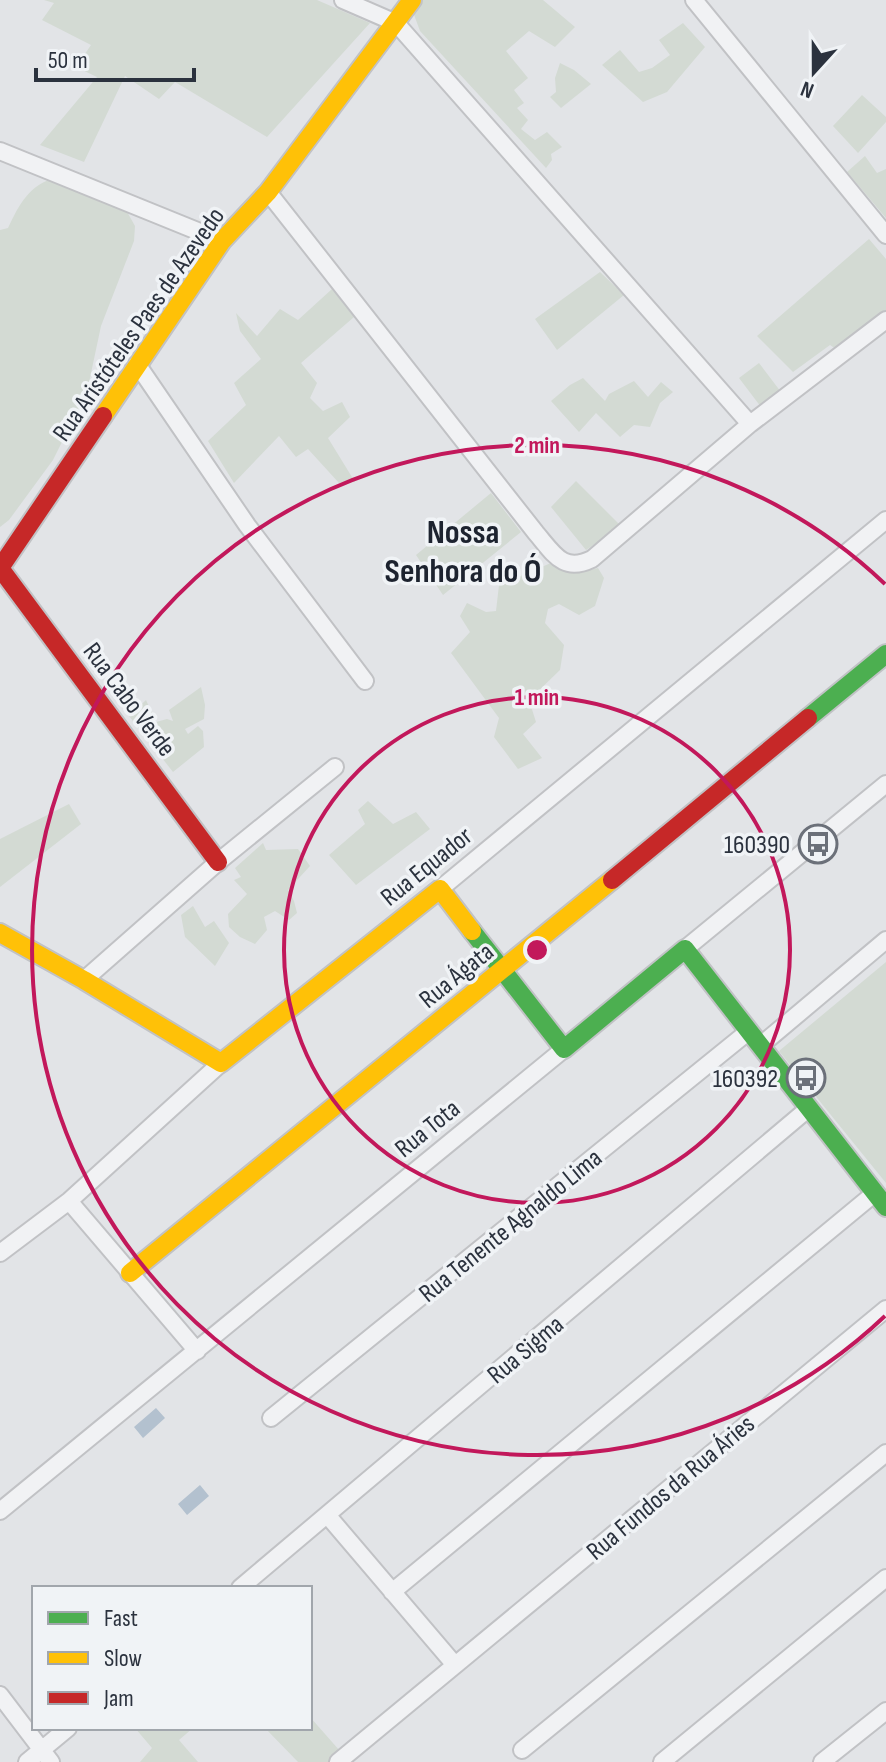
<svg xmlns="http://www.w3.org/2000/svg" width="886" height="1762" viewBox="0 0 886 1762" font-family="'Sofia Sans Condensed',sans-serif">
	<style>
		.green { fill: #d3dad3 }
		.water { fill: #b3c1cf }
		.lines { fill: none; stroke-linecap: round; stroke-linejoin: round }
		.street-casing { stroke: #c1c2c5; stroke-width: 20 }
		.fast-casing { stroke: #c1c2c5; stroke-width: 22 }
		.slow-casing { stroke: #c1c2c5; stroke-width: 22 }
		.jam-casing { stroke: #c1c2c5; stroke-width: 22 }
		.street { stroke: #f1f2f4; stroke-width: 16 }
		.fast { stroke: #4caf50; stroke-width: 18 }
		.slow { stroke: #ffc107; stroke-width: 18 }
		.jam { stroke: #c62828; stroke-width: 18 }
		.ring { fill: none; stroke: #c2185b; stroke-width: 4 }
		.labels { text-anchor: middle; stroke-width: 7; stroke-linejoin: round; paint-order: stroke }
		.street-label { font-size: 26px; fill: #2b323e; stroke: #f0f3f6 }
		.poi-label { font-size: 26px; fill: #2b323e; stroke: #f0f3f6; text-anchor: end }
		.district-label { font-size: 34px; font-weight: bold; fill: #1d232f; stroke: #f0f3f6 }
		.centre { fill: #c2185b; stroke: #f0f3f6; stroke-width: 4 }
		.ring-label { font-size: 24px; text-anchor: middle; font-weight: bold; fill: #c2185b; stroke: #f0f3f6; stroke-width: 7; stroke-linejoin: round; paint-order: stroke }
	</style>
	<rect width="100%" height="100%" fill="#e2e4e7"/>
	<path class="green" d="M44,0H317L370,23L267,137L175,82L159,99L125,76L84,162L40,145L97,77L76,67L91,45L42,20L54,3Z
		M421,0H543L575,27L555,47L529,31L506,51L528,78L514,90L524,103L517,108L528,120L521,129L535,140L547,132L562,147L551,154L552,160L546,168L420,31L413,12Z
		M683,23L705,47L667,92L643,102L602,65L620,50L639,72L652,68L670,55L659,40Z
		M560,63L574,70L591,84L561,108L550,97L556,92L555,78Z
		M862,95L886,117V122L858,153L833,126Z
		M865,156L877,173L886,169V218L847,172Z
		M57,177L121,201L135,226L134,241L101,326L87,392L53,460L9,520L0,527V230L8,228C20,203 29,185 57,177Z
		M869,239L886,259V312L839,351L830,345L793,372L757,336Z
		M600,272L624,295L557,350L535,319Z
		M332,289L354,317L301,363L317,383L310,398L323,411L342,402L350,417L328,438L355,482L339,483L308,449L296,457L279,436L234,483L208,441L246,405L234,383L261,359L240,331L236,313L257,336L280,309L298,320Z
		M759,363L781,392L761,407L739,378Z
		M583,378L605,401L609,394L634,381L648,397L661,382L673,392L660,403L650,427L634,425L620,437L596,413L579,432L551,401L570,385Z
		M576,481L621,526L586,550L551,507Z
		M491,493L521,532L443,595L416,555Z
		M551,563C568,574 579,573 598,568L604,578L595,606L579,615L559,604L548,609L545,623L564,645L560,670L529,700L536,722L523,734L542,758L518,769L494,737L499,718L451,653L470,632L460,616L467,603L486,612L496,611L499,585Z
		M201,687L205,705L204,719L185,729L188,734L198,726L203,731L204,747L173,772L129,716L146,700L156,722L167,719L173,721L169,710Z
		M368,801L393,824L416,812L430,829L356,885L329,855L365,824L358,810Z
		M69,804L81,824L0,887V839Z
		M263,843L266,850L298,849L310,866L288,890L294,901L297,913L289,920L275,911L264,917L267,930L255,944L240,937L229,927L228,914L247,894L234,880L241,877L235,868Z
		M193,906L205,927L214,921L229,943L215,966L185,937L181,915Z
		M886,962V1183L779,1051Z
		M310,1717L340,1751L328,1762H298L265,1728H310Z
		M135,1728H193L179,1740L198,1762H140L152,1748Z"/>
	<path class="water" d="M156,1408L165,1418L143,1438L134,1427Z
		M200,1485L209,1496L187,1515L178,1504Z"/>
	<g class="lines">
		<defs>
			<path id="street" d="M343,0L396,23L750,424
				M694,0L886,235
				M0,151L222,241
				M268,192L536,533C554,554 563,573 592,559L750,424L886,320
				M137,364L247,525L365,681
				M440,889L886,520
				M685,949L886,784
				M84,980L218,862L335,767
				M760,1046L886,940
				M69,1201L197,1351
				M0,1253L69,1201L221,1063
				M271,1418L749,1031
				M0,1511L564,1049
				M328,1516L455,1665
				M240,1588L809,1108
				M392,1592L875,1193
				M0,1695L51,1762
				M522,1750L886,1453
				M27,1762L68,1728
				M338,1762L886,1309
				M662,1762L886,1578
				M822,1762L886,1711"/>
			<path id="fast" d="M808,718L886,654
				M472,931L564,1049L685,949L886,1207"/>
			<path id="slow" d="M103,416L222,241L268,192L412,0
				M0,933L84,980L221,1063L440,889L472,931
				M130,1273L612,880"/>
			<path id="jam" d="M103,416L0,568L218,862
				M612,880L808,718"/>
		</defs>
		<use href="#street" class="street-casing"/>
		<use href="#fast" class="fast-casing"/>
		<use href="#slow" class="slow-casing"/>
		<use href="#jam" class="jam-casing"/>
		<use href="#street" class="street"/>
		<use href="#fast" class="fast"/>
		<use href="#slow" class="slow"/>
		<use href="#jam" class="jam"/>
	</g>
	<g class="ring">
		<circle cx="537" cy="950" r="253"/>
		<path d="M885 1316A505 505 0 1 1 885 584"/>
	</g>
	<defs>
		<symbol id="bus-ring" viewBox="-11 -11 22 22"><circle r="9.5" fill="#f0f3f6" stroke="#6b7079" stroke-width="1.5"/><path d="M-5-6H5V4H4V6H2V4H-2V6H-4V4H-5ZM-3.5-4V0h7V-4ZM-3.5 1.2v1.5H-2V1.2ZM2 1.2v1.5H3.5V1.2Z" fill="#6b7079"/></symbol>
	</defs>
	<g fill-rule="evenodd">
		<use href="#bus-ring" x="796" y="822" width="44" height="44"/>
		<use href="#bus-ring" x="784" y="1056" width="44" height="44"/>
	</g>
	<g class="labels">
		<g class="street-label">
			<text transform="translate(138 324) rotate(-55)" y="9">Rua Aristóteles Paes de Azevedo</text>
			<text transform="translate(130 699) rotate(53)" y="9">Rua Cabo Verde</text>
			<text transform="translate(426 866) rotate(-39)" y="9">Rua Equador</text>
			<text transform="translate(456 975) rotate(-39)" y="9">Rua Ágata</text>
			<text transform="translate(427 1128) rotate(-39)" y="9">Rua Tota</text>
			<text transform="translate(510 1225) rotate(-39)" y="9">Rua Tenente Agnaldo Lima</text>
			<text transform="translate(525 1349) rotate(-40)" y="9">Rua Sigma</text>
			<text transform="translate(670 1487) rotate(-40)" y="9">Rua Fundos da Rua Áries</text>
		</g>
		<g class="poi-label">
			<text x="790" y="853">160390</text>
			<text x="778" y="1087">160392</text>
		</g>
		<g class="district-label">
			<text x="463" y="543">Nossa<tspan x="463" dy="39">Senhora do Ó</tspan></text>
		</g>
	</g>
	<circle cx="537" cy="950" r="12" class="centre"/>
	<g class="ring-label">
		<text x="537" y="453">2 min</text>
		<text x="537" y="705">1 min</text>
	</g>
	<rect x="32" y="1586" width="280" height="144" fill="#f0f3f6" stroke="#a1a6ac" stroke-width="2"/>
	<rect x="48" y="1612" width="40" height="12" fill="#4caf50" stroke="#a1a6ac" stroke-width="2"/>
	<text x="104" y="1626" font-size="24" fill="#2b323e">Fast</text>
	<rect x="48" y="1652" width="40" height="12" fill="#ffc107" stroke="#a1a6ac" stroke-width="2"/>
	<text x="104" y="1666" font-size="24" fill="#2b323e">Slow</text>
	<rect x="48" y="1692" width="40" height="12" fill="#c62828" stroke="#a1a6ac" stroke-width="2"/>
	<text x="104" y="1706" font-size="24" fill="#2b323e">Jam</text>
	<g transform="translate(814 72) rotate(201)" stroke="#f0f3f6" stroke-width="6" paint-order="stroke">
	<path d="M0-6L14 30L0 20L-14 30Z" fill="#2b323e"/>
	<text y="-12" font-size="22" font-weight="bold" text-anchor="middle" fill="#2b323e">N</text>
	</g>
	<path d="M36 68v12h158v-12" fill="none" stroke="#2b323e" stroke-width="4"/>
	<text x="48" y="68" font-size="24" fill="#2b323e" stroke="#f0f3f6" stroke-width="6" paint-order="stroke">50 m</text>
</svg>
